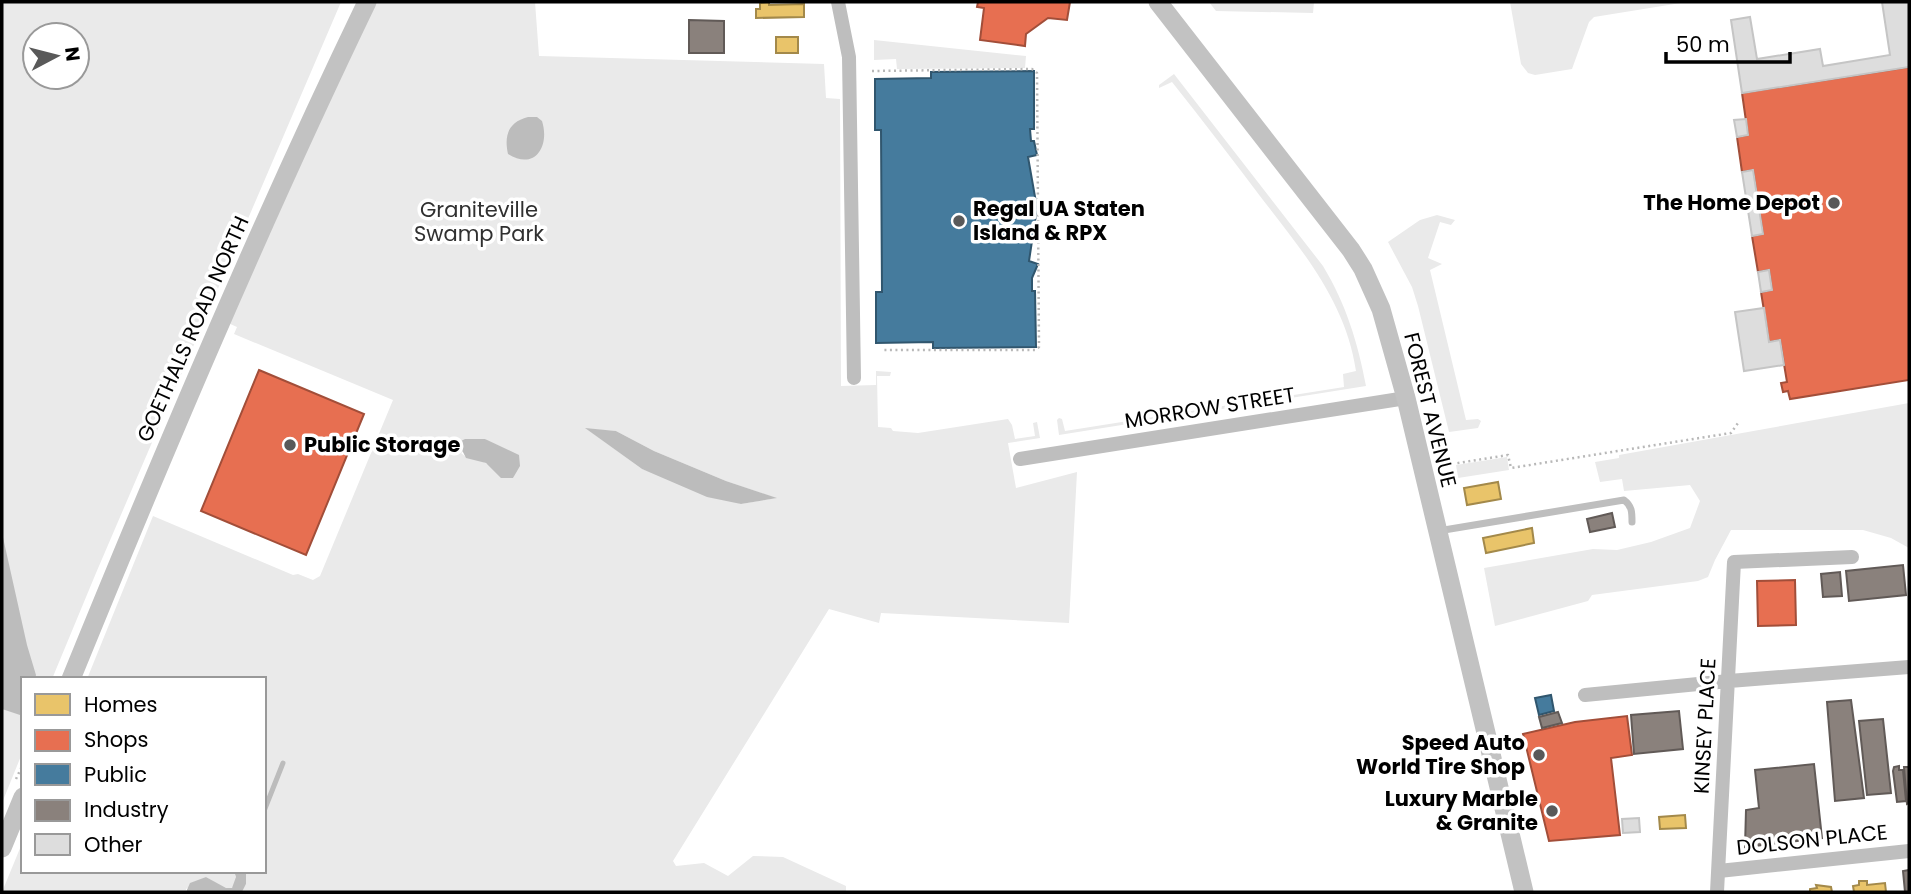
<svg xmlns="http://www.w3.org/2000/svg" width="1911" height="894" viewBox="0 0 1911 894" font-family="Poppins,sans-serif">
	<style>
		.green { fill: #eaeaea; fill-rule: evenodd }
		.water { fill: #bcbcbc }
		.homes { fill: #e9c46a; stroke: #a3894a; stroke-width: 2 }
		.shops { fill: #e76f51; stroke: #a24e39; stroke-width: 2 }
		.public { fill: #457b9d; stroke: #30566e; stroke-width: 2 }
		.industry { fill: #8a817c; stroke: #615a57; stroke-width: 2 }
		.lines { fill: none; stroke-linecap: round; stroke-linejoin: round }
		.stream { stroke: #bcbcbc; stroke-width: 5 }
		.building { fill: #ddd; stroke: #c5c5c5; stroke-width: 2 }
		.path { stroke: #b8b8b8; stroke-width: 2.5; stroke-dasharray: 2 3.5; stroke-linecap: butt }
		.service { stroke: #bebebe; stroke-width: 7 }
		.minor { stroke: #bebebe; stroke-width: 14 }
		.secondary { stroke: #c2c2c2; stroke-width: 19 }
		.poi-dot { fill: #595959; stroke: #fff; stroke-width: 2.5 }
		.labels { text-anchor: middle; stroke-width: 7; stroke-linejoin: round; paint-order: stroke }
		.poi-label { font-size: 21px; font-weight: bold; fill: #000; stroke: #fff; text-anchor: end }
		.park-label { font-size: 21px; fill: #303030; stroke: #fff }
		.street-label { font-size: 21px; fill: #000; stroke: #fff }
	</style>
	<rect width="100%" height="100%" fill="#fff"/>
	<path class="green" d="M2,2H341L96,573L52,679H23V751L2,803ZM35,35H77V77H35Z
		M375,2H535L539,56L824,64L826,98L840,99L841,386L876,385V371L891,372L890,376H877L878,427L891,428L893,431L918,433L1008,419L1012,425L1015,439L1035,436L1033,423L1037,422L1040,438L1008,443L1016,488L1077,472L1069,623L881,613L879,623L829,609L673,861L676,866L704,863L728,876L753,856L783,857L846,886V892H242L246,884V871H264V679H87L153,516L293,575L298,574L313,580L320,576L393,400L234,334L237,327L228,323ZM587,429L616,431L654,451L726,481L776,498L741,504L642,469ZM485,439L492,444L514,475L513,478L480,460L466,457L461,453Z
		M1209,2H1314L1313,13L1216,11Z
		M1510,2H1687L1594,17L1589,22L1572,69L1535,75L1528,73L1521,64Z
		M874,40L1026,56L1025,68L897,69L896,59L874,60Z
		M1174,74L1323,266C1346,304 1358,343 1366,386L1059,435L1057,420L1059,418L1062,419L1065,431L1344,387L1343,374L1356,371C1346,303 1304,253 1263,200C1233,160 1203,121 1172,82L1159,88V85Z
		M1437,215L1455,220L1451,225L1440,222L1428,258L1442,264L1430,270L1466,420L1478,419L1481,421L1478,428L1449,432L1418,306L1412,287L1388,242L1420,220Z
		M1909,403V548L1891,538L1863,530H1731L1715,560L1708,577L1698,581L1592,595L1588,601L1495,626L1484,568L1593,549L1617,550L1651,542L1690,528L1700,501L1690,485L1624,491L1622,479L1600,482L1595,462L1619,458V455Z
		M1507,457L1509,470L1458,478L1456,465Z
		M23,841V871H234C237,878 237,883 232,888L226,889L206,877L186,889V892H2Z"/>
	<path class="water" d="M528,117H537L542,121C550,146 535,171 508,154C504,136 508,122 528,117Z
		M585,428L616,431L654,451L726,481L777,498L741,504L707,497L642,469Z
		M465,439H485L519,455L520,466L513,478H501L486,463L466,458L460,446L461,441Z
		M2,533L27,645L36,675L35,679H23V709L20,715L2,709Z
		M234,871H246V884L242,892H186L190,883L206,877L226,888H232L236,877Z"/>
	<path class="homes" d="M769,2V5L804,4V17L756,18V9H760V3Z
		M776,37H798V53H776Z
		M1498,482L1501,499L1467,505L1464,488Z
		M1532,528L1534,543L1486,553L1483,538Z
		M1685,815L1686,828L1660,829L1659,817Z
		M1859,881H1867V885L1885,883L1886,892H1854L1853,886L1859,885Z
		M1816,885L1831,887L1832,892H1810V889L1817,888Z"/>
	<path class="shops" d="M978,2H1070L1067,20L1048,18L1026,34L1025,46L980,40L984,8L977,7Z
		M1909,67V380L1790,399L1788,391L1783,392L1781,383L1787,382L1780,340L1769,342L1761,292L1772,290L1769,270L1758,272L1752,236L1763,234L1753,170L1742,172L1737,137L1748,135L1742,93Z
		M259,370L364,414L306,555L201,511Z
		M1795,580L1796,625L1758,626L1757,581Z
		M1627,716L1632,755L1611,758L1620,835L1549,841L1523,734L1575,722Z"/>
	<path class="public" d="M1034,71V129H1030L1031,141H1034L1037,155L1028,157L1037,208L1029,261L1038,264L1032,278V291H1035L1036,347L933,348V342L876,343V292H882L881,130H875V79L931,78V72Z
		M1551,695L1554,711L1539,715L1535,698Z"/>
	<path class="industry" d="M689,20L724,21V53H689Z
		M1612,513L1615,527L1590,532L1587,519Z
		M1903,565L1906,595L1849,601L1846,571Z
		M1840,572L1842,596L1823,597L1821,574Z
		M1851,700L1864,798L1835,801L1827,702Z
		M1679,711L1683,749L1634,754L1631,715Z
		M1558,712L1562,723L1542,728L1539,717Z
		M1883,719L1891,793L1867,795L1859,721Z
		M1814,764L1822,838L1745,847L1746,810L1759,808L1755,770Z
		M1899,766V770H1903L1906,801L1897,802L1893,771L1894,767Z
		M1904,767H1909V803L1907,804Z
		M1909,870V892H1905L1903,871Z"/>
	<g class="lines">
		<path class="stream" d="M264,811L283,763"/>
	</g>
	<path class="building" d="M1882,2H1909V67L1742,93L1731,20L1750,17L1757,59L1820,49L1823,66L1890,55Z
		M1746,119L1748,135L1737,137L1734,120Z
		M1753,170L1763,234L1752,236L1742,172Z
		M1769,270L1772,290L1761,292L1758,272Z
		M1764,308L1769,342L1780,340L1784,365L1744,371L1735,312Z
		M1639,818L1640,832L1623,833L1622,819Z"/>
	<g class="lines">
		<path class="path" d="M872,71L1032,69L1037,73L1039,347L1035,350H884
			M1452,464L1508,455L1511,468L1731,433L1738,423
			M16,779L23,764"/>
		<path class="service" d="M1438,531L1624,500C1632,506 1632,512 1632,522"/>
		<path class="minor" d="M838,2L849,57L854,378
			M1020,459L1406,398
			M1585,695L1729,681L1909,667
			M1719,871L1909,851
			M1717,892L1734,562L1852,557"/>
		<path class="secondary" d="M1158,2L1351,250L1363,269L1381,309L1406,398L1524,892
			M71,679C164,451 260,224 367,2
			M2,848L23,797"/>
	</g>
	<g class="poi-dot">
		<circle cx="1834" cy="203" r="7"/>
		<circle cx="959" cy="221" r="7"/>
		<circle cx="290" cy="445" r="7"/>
		<circle cx="1539" cy="755" r="7"/>
		<circle cx="1552" cy="811" r="7"/>
	</g>
	<g class="labels">
		<g class="poi-label">
			<text x="1820" y="210">The Home Depot</text>
			<text x="973" y="216" text-anchor="start">Regal UA Staten<tspan x="973" dy="24">Island &amp; RPX</tspan></text>
			<text x="304" y="452" text-anchor="start">Public Storage</text>
			<text x="1525" y="750">Speed Auto<tspan x="1525" dy="24">World Tire Shop</tspan></text>
			<text x="1538" y="806">Luxury Marble<tspan x="1538" dy="24">&amp; Granite</tspan></text>
		</g>
		<g class="park-label">
			<text x="479" y="217">Graniteville<tspan x="479" dy="24">Swamp Park</tspan></text>
		</g>
		<g class="street-label">
			<text transform="translate(193 329) rotate(-66)" y="7">GOETHALS ROAD NORTH</text>
			<text transform="translate(1210 408) rotate(-9)" y="7">MORROW STREET</text>
			<text transform="translate(1430 410) rotate(76)" y="7">FOREST AVENUE</text>
			<text transform="translate(1705 726) rotate(-87)" y="7">KINSEY PLACE</text>
			<text transform="translate(1812 840) rotate(-6)" y="7">DOLSON PLACE</text>
		</g>
	</g>
	<rect width="1911" height="894" fill="none" stroke="#000000" stroke-width="7"/>
	<rect x="21" y="677" width="245" height="196" fill="#ffffff" stroke="#999999" stroke-width="2"/>
	<rect x="35" y="694" width="35" height="21" fill="#e9c46a" stroke="#999999" stroke-width="2"/>
	<text x="84" y="712" font-size="21" fill="#000000">Homes</text>
	<rect x="35" y="730" width="35" height="21" fill="#e76f51" stroke="#999999" stroke-width="2"/>
	<text x="84" y="747" font-size="21" fill="#000000">Shops</text>
	<rect x="35" y="764" width="35" height="21" fill="#457b9d" stroke="#999999" stroke-width="2"/>
	<text x="84" y="782" font-size="21" fill="#000000">Public</text>
	<rect x="35" y="800" width="35" height="21" fill="#8a817c" stroke="#999999" stroke-width="2"/>
	<text x="84" y="817" font-size="21" fill="#000000">Industry</text>
	<rect x="35" y="834" width="35" height="21" fill="#dddddd" stroke="#999999" stroke-width="2"/>
	<text x="84" y="852" font-size="21" fill="#000000">Other</text>
	<g transform="translate(56 56) rotate(83)"><circle r="33" fill="#ffffff" stroke="#999999" stroke-width="2"/>
	<path d="M0-5L12 26L0 18L-12 26Z" fill="#595959"/>
	<text y="-10" font-size="19" font-weight="bold" text-anchor="middle" fill="#000000">N</text>
	</g>
	<path d="M1666 52v10h124v-10" fill="none" stroke="#000000" stroke-width="3.5"/>
	<text x="1676" y="52" font-size="21" fill="#000000" stroke="#ffffff" stroke-width="5" paint-order="stroke">50 m</text>
</svg>
